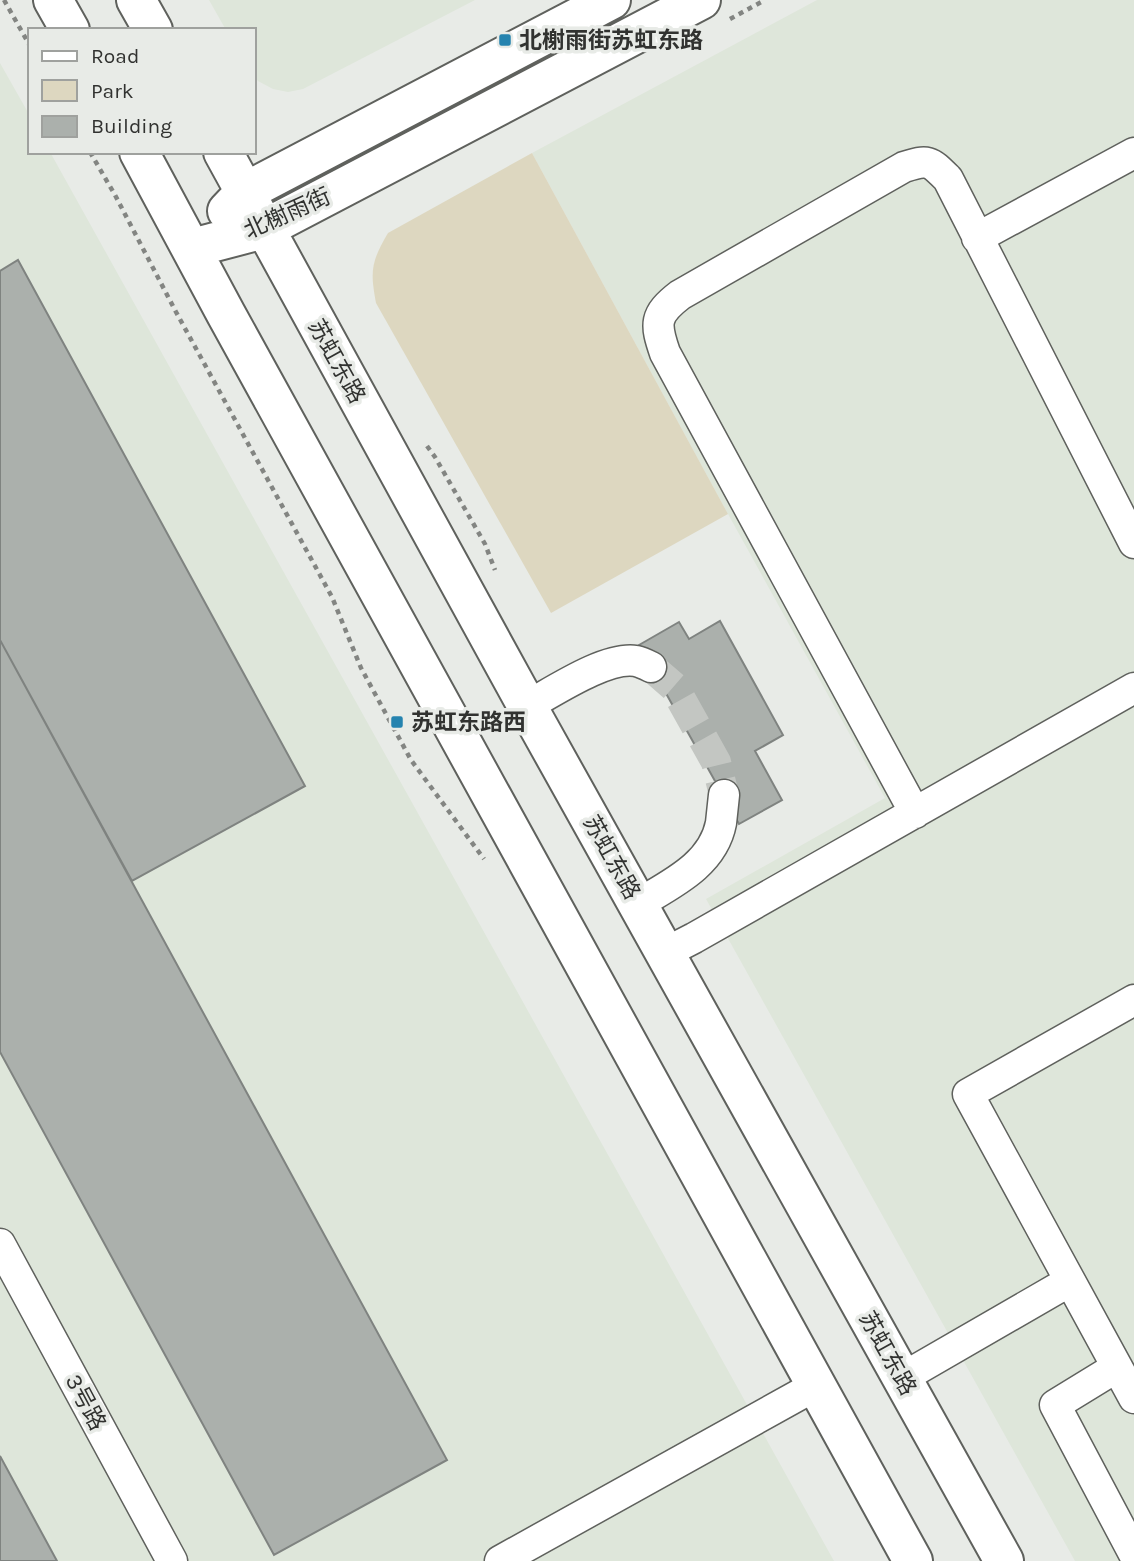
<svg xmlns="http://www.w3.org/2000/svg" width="1134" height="1561" viewBox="0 0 1134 1561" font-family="Karla,'Noto Sans SC',sans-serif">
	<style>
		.built { fill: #dee6da }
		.green { fill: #ddd7c0 }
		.building { fill: #abb0ac; stroke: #7f8380; stroke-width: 2 }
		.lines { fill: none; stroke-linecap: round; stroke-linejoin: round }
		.minor-tunnel { stroke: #c3c6c2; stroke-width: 30; stroke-dasharray: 30 15; stroke-linecap: butt }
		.minor-casing { stroke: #5f615d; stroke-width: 33 }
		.major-casing { stroke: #5f615d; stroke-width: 42 }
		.path { stroke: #838582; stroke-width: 4.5; stroke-dasharray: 5 5; stroke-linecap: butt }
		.minor { stroke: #fff; stroke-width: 30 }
		.major { stroke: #fff; stroke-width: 38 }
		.poi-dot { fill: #2583af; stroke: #e8ebe7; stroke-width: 2.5 }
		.labels { text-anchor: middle; stroke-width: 7; stroke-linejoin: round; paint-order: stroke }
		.poi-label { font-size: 23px; font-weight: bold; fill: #313230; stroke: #e8ebe7; text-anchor: start }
		.street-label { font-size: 23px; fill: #313230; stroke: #e8ebe7 }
	</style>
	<rect width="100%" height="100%" fill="#e8ebe7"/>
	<path class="built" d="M209,0H475L303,89L288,92L273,89L258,81L254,76V30H226Z
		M817,0H1134V1561H1075L706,899L885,798L728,514L532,153Z
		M0,63L30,116V152H50L834,1561H0Z"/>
	<path class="green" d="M532,153L728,514L551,613L376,303C370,271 371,262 388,233Z"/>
	<path class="building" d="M18,260L305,786L132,881L0,640V271Z
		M720,621L783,735L755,751L782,800L739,824L639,645L679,622L689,639Z
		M0,640L447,1460L274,1555L0,1052Z
		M0,1456L57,1561H0Z"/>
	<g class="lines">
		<path class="minor-tunnel" d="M651,667L674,687L716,762L724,795"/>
		<defs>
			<path id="minor" d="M977,238L1134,153
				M527,706C553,692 606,656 636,661C641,662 647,665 651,667
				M915,813L665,353C655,324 654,315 680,295L904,167C929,159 930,161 948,179L1134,543
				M638,904C671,884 713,865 721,823C722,814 723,804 724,795
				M665,953L694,938L1134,688
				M1134,1000L968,1094L1134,1398
				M0,1244L172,1561
				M1117,1367L1055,1405L1134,1554
				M902,1378L1070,1281
				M500,1561L815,1386"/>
			<path id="major" d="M53,0L70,30
				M136,0L153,30
				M139,152L226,314L913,1561
				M223,152L527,706L1004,1561
				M227,211L245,192L611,0
				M192,248L264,229L701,0"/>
		</defs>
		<use href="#minor" class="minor-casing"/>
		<use href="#major" class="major-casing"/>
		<path class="path" d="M4,0L30,46
			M730,19L765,0
			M90,152L115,195L176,312L332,597L361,668L411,760L484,859
			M427,446L435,457L485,544L495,570"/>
		<use href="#minor" class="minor"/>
		<use href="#major" class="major"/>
	</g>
	<g class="poi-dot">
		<rect x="498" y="33" width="14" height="14" rx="3.5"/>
		<rect x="390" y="715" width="14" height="14" rx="3.5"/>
	</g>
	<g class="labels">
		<g class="poi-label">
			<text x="519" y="48">北榭雨街苏虹东路</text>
			<text x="411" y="730">苏虹东路西</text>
		</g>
		<g class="street-label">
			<text transform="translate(287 213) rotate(-24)" y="8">北榭雨街</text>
			<text transform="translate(337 361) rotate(61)" y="8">苏虹东路</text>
			<text transform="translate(612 857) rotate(61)" y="8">苏虹东路</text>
			<text transform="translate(888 1353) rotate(61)" y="8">苏虹东路</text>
			<text transform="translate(86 1402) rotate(62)" y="8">3号路</text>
		</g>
	</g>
	<rect x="28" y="28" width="228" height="126" fill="#e8ebe7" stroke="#9fa19e" stroke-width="2"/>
	<rect x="42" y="51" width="35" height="10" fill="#ffffff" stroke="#9fa19e" stroke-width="2"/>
	<text x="91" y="63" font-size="21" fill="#313230">Road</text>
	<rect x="42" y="80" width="35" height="21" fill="#ddd7c0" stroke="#9fa19e" stroke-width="2"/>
	<text x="91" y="98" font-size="21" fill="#313230">Park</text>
	<rect x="42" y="116" width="35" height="21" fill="#abb0ac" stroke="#9fa19e" stroke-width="2"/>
	<text x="91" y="133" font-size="21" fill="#313230">Building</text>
</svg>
